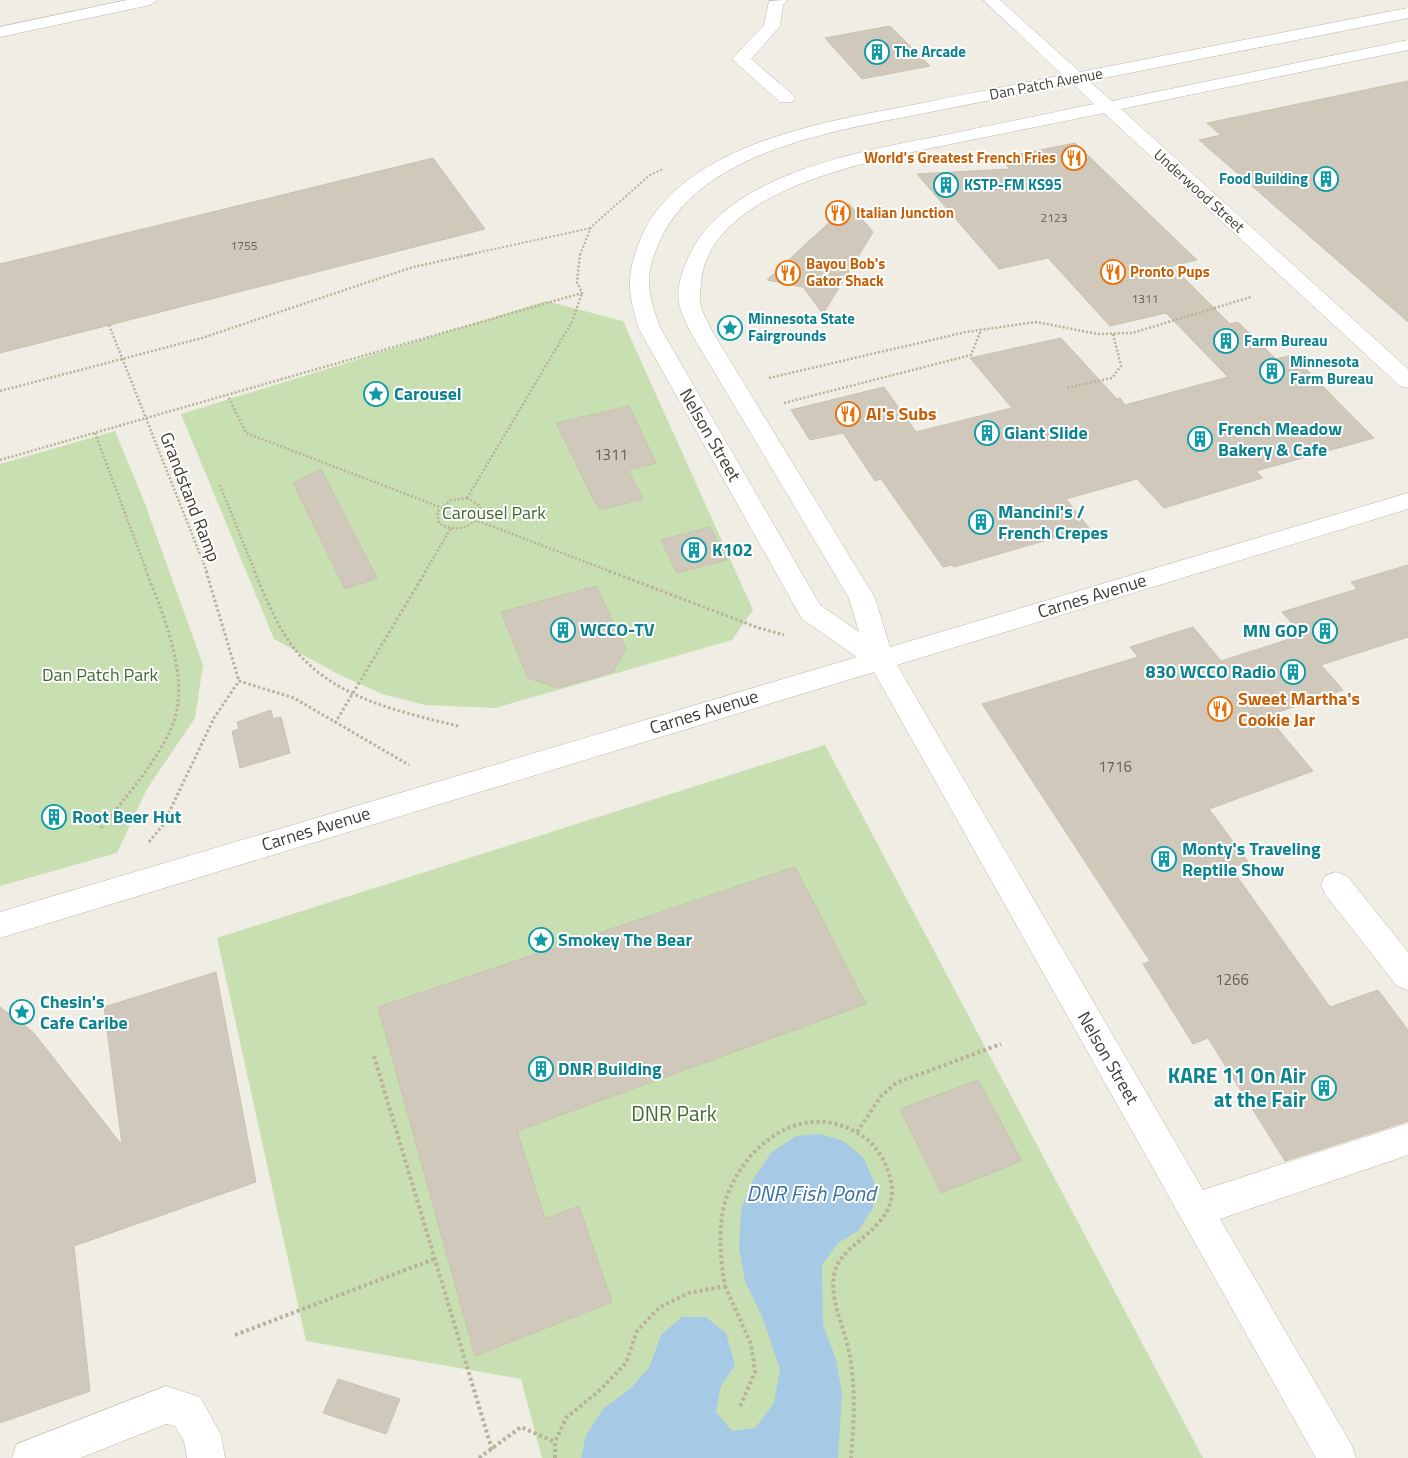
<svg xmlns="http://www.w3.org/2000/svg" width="1408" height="1458" viewBox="0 0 1408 1458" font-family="'Titillium Web',sans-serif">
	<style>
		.green { fill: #c8e0b1 }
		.water { fill: #a6c9e6 }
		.building { fill: #d0c9bb; stroke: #cac1af }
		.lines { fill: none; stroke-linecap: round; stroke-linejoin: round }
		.minor-casing { stroke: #bdb8ab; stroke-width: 1 }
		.path-far3 { stroke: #bab19b; stroke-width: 2; stroke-dasharray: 2 2; stroke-linecap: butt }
		.path-far2 { stroke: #bab19b; stroke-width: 2.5; stroke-dasharray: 2 2; stroke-linecap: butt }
		.path-far1 { stroke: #bab19b; stroke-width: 3; stroke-dasharray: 2.5 2.5; stroke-linecap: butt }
		.path { stroke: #bab19b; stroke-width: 4; stroke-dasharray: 3 3; stroke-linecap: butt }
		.minor { fill: #fff; fill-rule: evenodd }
		.path-bridge-far1 { stroke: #bab19b; stroke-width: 2.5; stroke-dasharray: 2 2; stroke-linecap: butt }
		.path-bridge { stroke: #bab19b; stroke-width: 3; stroke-dasharray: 2.5 2.5; stroke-linecap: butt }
		.labels { text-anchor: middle; stroke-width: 4; stroke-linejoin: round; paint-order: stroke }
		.far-number-label { font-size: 12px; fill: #656056 }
		.far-culture-label { font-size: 15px; font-weight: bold; fill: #0d838f; stroke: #fff; text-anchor: start }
		.far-street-label { font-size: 15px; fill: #413d35; stroke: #fff }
		.far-food-label { font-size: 15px; font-weight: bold; fill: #c56008; stroke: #fff; text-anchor: start }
		.number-label { font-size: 15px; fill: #656056 }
		.culture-label { font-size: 18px; font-weight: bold; fill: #0d838f; stroke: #fff; text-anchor: start }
		.food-label { font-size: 18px; font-weight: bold; fill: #c56008; stroke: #fff; text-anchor: start }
		.street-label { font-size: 18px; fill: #413d35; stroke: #fff }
		.park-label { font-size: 18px; fill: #436b30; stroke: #fff }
		.near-culture-label { font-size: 21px; font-weight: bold; fill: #0d838f; stroke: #fff; text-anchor: end }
		.near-park-label { font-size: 21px; fill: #436b30; stroke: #fff }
		.near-water-label { font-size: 22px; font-style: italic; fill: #3b70a0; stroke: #fff }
	</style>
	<rect width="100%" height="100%" fill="#f0ede4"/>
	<path class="green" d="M546,301L623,321L753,610L732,640L495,708L425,705L382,694L340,675L274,639L181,414Z
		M115,431L144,501L203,665L195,718L147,789L117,853L0,886V464Z
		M825,745L1203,1458H542L521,1379L306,1341L217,938Z"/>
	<path class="water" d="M819,1134L842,1140L863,1157L876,1186L873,1208L858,1231L838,1243L822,1265L823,1325L836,1359L842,1394L838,1458H581L586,1435L604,1408L630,1389L649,1368L661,1335L682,1317H706L726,1333L735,1365L721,1386L716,1412L732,1431L755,1428L774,1403L780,1369L763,1319L745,1281L739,1248L741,1209L754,1178L771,1153L796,1136Z"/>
	<path class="building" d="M890,26L930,66L862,79L825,38Z
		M1408,81V322L1199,140L1221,135L1207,123Z
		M1075,143L1197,260L1172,266L1230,324L1238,322L1276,359L1292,355L1374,438L1256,471L1263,478L1164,508L1137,479L1066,499L1089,528L954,567L952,565L943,567L881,479L875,481L843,433L810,440L791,410L884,387L916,432L1012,408L970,358L1061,338L1117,399L1120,398L1125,405L1228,377L1166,313L1110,326L1048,258L999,269L917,174L1010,169L1000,158Z
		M433,158L485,229L0,353V264Z
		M849,204L873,232L823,314L803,287L767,280Z
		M629,406L656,463L628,470L643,499L599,510L556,423Z
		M321,469L377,578L345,589L293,483Z
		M710,527L727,560L677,573L661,540Z
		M1408,565V637L1321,665L1343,690L1267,716L1313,771L1209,809L1248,862L1231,868L1330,1007L1378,990L1408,1030V1121L1285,1161L1208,1038L1193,1044L1143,964L1150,961L982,704L1138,657L1130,647L1193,627L1221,661L1302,635L1282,612L1357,589L1351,582Z
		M596,586L626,649L613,672L558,688L528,678L501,612Z
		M271,710L273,719L281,717L290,753L240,768L232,731L239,729L237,722Z
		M795,867L866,1004L517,1131L545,1219L579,1206L612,1302L475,1356L378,1007Z
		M216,972L256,1182L74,1246L90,1391L0,1423V1007L33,1032L122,1145L104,1007Z
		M978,1080L1022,1161L941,1193L900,1109Z
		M338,1379L400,1399L386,1434L323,1413Z"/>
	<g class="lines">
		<defs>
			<path id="minor" d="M127,0H158L150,5L0,37V27Z
				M787,0L783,5L780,26L751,59L792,94L795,98L792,102H780L732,59L764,25L769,1Z
				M983,0H1000L1080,72L1408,8V18L1089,81L1112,101L1408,40V50L1121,109L1408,369V388L1400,386L1104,113C1055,123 1005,133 956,143C881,159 712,186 701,281C701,288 699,296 700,303C702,313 708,322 712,331L875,598L890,647L1408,493V509L897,665L1203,1190L1408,1123V1155L1220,1219L1351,1444L1356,1458H1316L874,672L0,938V912L857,657L802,619L639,329C627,292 626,273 641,238C681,143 829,121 918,104C966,94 1015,85 1063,75ZM1073,84L1094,104C1046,114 998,124 950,134C869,150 728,171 689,256C683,269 676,288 679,303C681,313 686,322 690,331L849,598L859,632L820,605L661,329C655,314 649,298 649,281C649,269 653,256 658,245C696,152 833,131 920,114C971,104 1022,94 1073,84Z
				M1336,872L1347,876L1408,952V990L1397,986L1325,894L1321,885L1325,876Z
				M166,1386L200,1397L221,1435L225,1458H187L184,1441L175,1426L166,1424L80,1458H12L17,1444Z"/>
		</defs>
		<use href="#minor" class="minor-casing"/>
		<path class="path-far3" d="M467,255L591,228
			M580,255L591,227L650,175L663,169"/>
		<path class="path-far2" d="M769,378L966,332L1036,322L1098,334L1132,333L1251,297
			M1067,388L1112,378L1121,366L1113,334
			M0,391L202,338L413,267L473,254
			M227,394L246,433L440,507
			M784,403L971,355L981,330
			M95,433L147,572
			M0,460L582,293L577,282L580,254
			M220,485L255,572
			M467,498L572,322L582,293
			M467,498L479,505L482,513C472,528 454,533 439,523L437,512L451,500Z
			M478,521L612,572
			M425,572L451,528"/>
		<path class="path-far1" d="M254,571C266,598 278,629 297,652C337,699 401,712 458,726
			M609,571L759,628L784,635
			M335,723L426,571
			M101,828C126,796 165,754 176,714C187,671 162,611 146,571
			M149,842L163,825L214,718L239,681L294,698L409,765"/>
		<path class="path" d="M374,1056L492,1450
			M857,1132L881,1096L896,1083L1001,1044
			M725,1286L751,1344L755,1372L739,1409
			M235,1335L434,1259
			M479,1458L521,1427L555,1442
			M555,1458V1442L566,1418L600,1390L626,1363L637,1331L660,1307L689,1293L725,1286C720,1257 717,1225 727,1196C746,1145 800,1102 854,1131C874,1141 886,1159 891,1181C900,1228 843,1240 835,1271C828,1299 844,1325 849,1352C856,1387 854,1423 851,1458"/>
		<use href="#minor" class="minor"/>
		<path class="path-bridge-far1" d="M109,325L207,572"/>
		<path class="path-bridge" d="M206,571L239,681"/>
	</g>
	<defs>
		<symbol id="building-ring" viewBox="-11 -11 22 22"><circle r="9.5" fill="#fff" stroke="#0f9aa8" stroke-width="1.5"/><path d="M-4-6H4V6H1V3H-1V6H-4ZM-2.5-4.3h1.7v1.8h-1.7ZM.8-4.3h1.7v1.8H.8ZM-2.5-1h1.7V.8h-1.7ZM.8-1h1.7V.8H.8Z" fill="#0f9aa8"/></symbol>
		<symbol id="restaurant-ring" viewBox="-11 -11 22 22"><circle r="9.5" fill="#fff" stroke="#e8710a" stroke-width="1.5"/><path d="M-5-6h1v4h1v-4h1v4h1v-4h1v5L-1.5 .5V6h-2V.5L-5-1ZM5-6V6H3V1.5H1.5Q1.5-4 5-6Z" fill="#e8710a"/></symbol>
		<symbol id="sight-ring" viewBox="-11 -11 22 22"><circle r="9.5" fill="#fff" stroke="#0f9aa8" stroke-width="1.5"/><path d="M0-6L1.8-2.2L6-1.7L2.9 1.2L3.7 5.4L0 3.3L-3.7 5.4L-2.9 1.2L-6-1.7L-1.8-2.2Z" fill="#0f9aa8"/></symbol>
	</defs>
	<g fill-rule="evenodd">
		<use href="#building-ring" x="863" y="38" width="28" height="28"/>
		<use href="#restaurant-ring" x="1060" y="144" width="28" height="28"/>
		<use href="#building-ring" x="1312" y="165" width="28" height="28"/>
		<use href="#building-ring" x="932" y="171" width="28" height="28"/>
		<use href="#restaurant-ring" x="824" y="199" width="28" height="28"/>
		<use href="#restaurant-ring" x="1099" y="258" width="28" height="28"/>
		<use href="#restaurant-ring" x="774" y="259" width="28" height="28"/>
		<use href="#sight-ring" x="716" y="314" width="28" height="28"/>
		<use href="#building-ring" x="1212" y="327" width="28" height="28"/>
		<use href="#building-ring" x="1258" y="357" width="28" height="28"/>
		<use href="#sight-ring" x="362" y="380" width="28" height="28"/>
		<use href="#restaurant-ring" x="834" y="400" width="28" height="28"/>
		<use href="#building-ring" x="973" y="419" width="28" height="28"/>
		<use href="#building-ring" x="1186" y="425" width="28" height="28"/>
		<use href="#building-ring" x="967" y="508" width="28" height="28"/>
		<use href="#building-ring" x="680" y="536" width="28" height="28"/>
		<use href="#building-ring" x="549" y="616" width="28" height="28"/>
		<use href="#building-ring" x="1311" y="617" width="28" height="28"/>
		<use href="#building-ring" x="1279" y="658" width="28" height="28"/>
		<use href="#restaurant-ring" x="1206" y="695" width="28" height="28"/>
		<use href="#building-ring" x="40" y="803" width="28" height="28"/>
		<use href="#building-ring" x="1150" y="845" width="28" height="28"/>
		<use href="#sight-ring" x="527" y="926" width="28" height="28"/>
		<use href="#sight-ring" x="8" y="998" width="28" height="28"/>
		<use href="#building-ring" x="527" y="1055" width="28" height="28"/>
		<use href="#building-ring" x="1310" y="1074" width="28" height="28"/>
	</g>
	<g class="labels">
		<g class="far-number-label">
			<text x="1054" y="222">2123</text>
			<text x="244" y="250">1755</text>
			<text x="1145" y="303">1311</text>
		</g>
		<g class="far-culture-label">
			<text x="894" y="57">The Arcade</text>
			<text x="1308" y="184" text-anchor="end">Food Building</text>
			<text x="964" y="190">KSTP-FM KS95</text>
			<text x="748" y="324">Minnesota State<tspan x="748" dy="17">Fairgrounds</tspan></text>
			<text x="1244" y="346">Farm Bureau</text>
			<text x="1290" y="367">Minnesota<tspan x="1290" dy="17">Farm Bureau</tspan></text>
		</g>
		<g class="far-street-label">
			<text transform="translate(1046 84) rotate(-11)" y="5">Dan Patch Avenue</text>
			<text transform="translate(1199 191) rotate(42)" y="5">Underwood Street</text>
		</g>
		<g class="far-food-label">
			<text x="1056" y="163" text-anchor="end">World's Greatest French Fries</text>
			<text x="856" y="218">Italian Junction</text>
			<text x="806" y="269">Bayou Bob's<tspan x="806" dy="17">Gator Shack</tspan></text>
			<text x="1130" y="277">Pronto Pups</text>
		</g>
		<g class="number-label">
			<text x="611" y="460">1311</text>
			<text x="1115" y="772">1716</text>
			<text x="1232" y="985">1266</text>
		</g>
		<g class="culture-label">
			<text x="394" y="400">Carousel</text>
			<text x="1218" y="435">French Meadow<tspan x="1218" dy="21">Bakery &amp; Cafe</tspan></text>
			<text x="1004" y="439">Giant Slide</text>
			<text x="998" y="518">Mancini's /<tspan x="998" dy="21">French Crepes</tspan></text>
			<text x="712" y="556">K102</text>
			<text x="580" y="636">WCCO-TV</text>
			<text x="1308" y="637" text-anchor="end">MN GOP</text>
			<text x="1276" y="678" text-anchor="end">830 WCCO Radio</text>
			<text x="72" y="823">Root Beer Hut</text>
			<text x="1182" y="855">Monty's Traveling<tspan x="1182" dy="21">Reptile Show</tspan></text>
			<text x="558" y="946">Smokey The Bear</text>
			<text x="40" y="1008">Chesin's<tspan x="40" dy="21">Cafe Caribe</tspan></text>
			<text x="558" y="1075">DNR Building</text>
		</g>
		<g class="food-label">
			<text x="866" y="420">Al's Subs</text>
			<text x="1238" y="705">Sweet Martha's<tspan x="1238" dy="21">Cookie Jar</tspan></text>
		</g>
		<g class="street-label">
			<text transform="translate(710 435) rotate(60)" y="6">Nelson Street</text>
			<text transform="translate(190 497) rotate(69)" y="6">Grandstand Ramp</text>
			<text transform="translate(1092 596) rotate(-17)" y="6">Carnes Avenue</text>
			<text transform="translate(704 712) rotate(-17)" y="6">Carnes Avenue</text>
			<text transform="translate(316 829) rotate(-17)" y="6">Carnes Avenue</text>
			<text transform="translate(1108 1058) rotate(60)" y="6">Nelson Street</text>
		</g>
		<g class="park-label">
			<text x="494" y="519">Carousel Park</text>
			<text x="100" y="681">Dan Patch Park</text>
		</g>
		<g class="near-culture-label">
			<text x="1306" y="1083">KARE 11 On Air<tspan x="1306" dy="24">at the Fair</tspan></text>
		</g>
		<g class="near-park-label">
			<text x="674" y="1121">DNR Park</text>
		</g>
		<g class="near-water-label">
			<text x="811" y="1201">DNR Fish Pond</text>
		</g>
	</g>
</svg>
